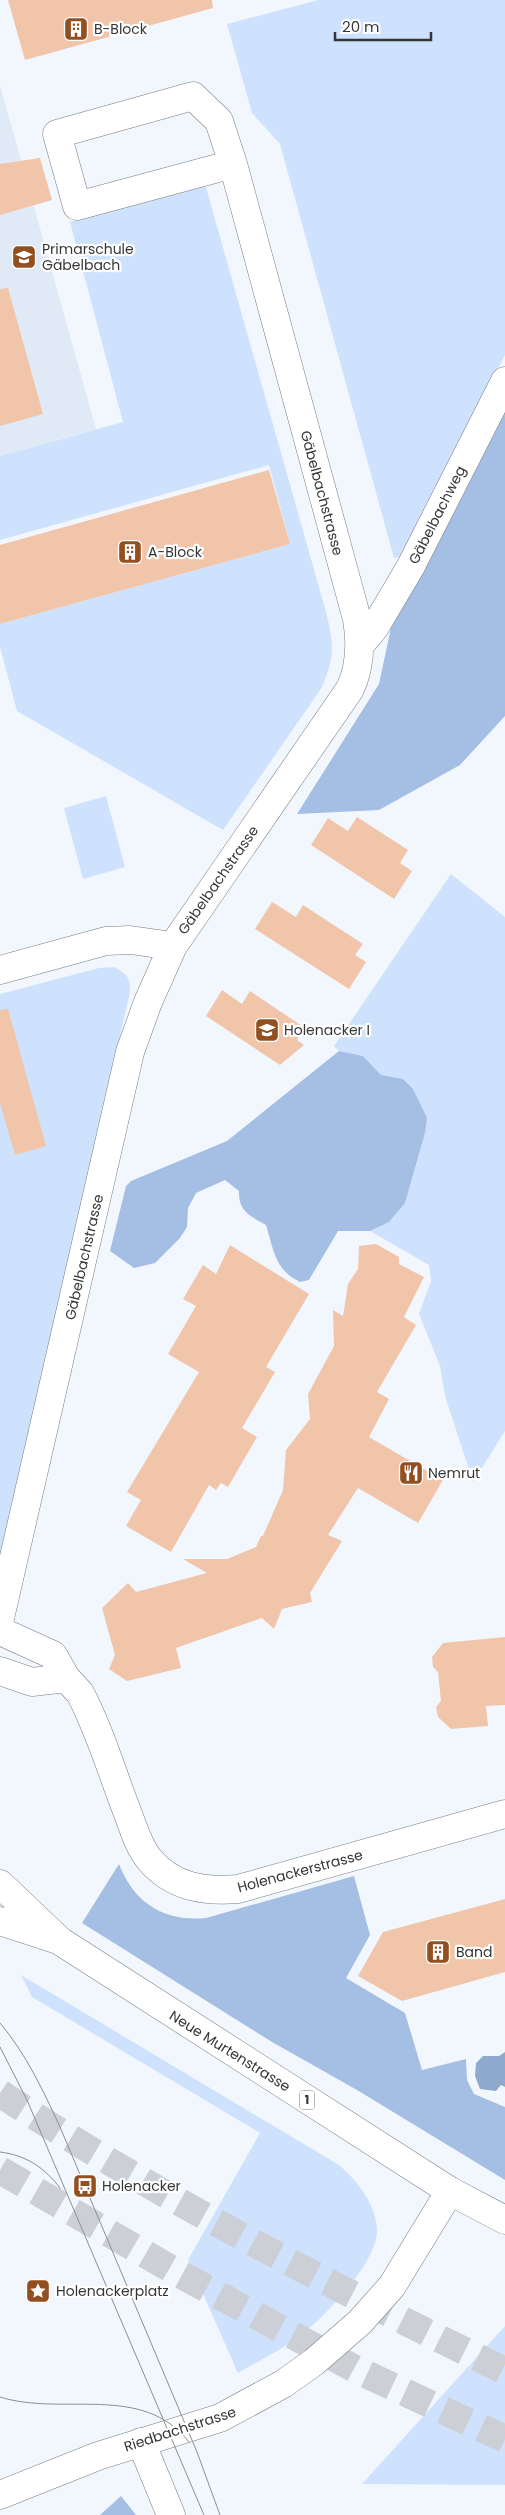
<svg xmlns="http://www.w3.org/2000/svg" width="505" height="2515" viewBox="0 0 505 2515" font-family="Poppins,sans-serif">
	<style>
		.built { fill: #e0eaf7 }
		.green { fill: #cee2fe }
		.forest { fill: #a4bee4 }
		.water { fill: #8faacf }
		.building { fill: #f0c5aa }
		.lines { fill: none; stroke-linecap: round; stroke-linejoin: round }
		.highway-tunnel { stroke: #ccd0d6; stroke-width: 28; stroke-dasharray: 28 14; stroke-linecap: butt }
		.minor-casing { stroke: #777c82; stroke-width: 29 }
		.major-casing { stroke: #777c82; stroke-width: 29 }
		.minor { stroke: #fff; stroke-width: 28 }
		.major { stroke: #fff; stroke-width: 28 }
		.tram { stroke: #8b8e93; stroke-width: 1 }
		.labels { text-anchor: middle; stroke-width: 4.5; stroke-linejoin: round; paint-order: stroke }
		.shield { fill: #fff; stroke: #717274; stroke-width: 1 }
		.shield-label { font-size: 12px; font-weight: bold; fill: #343638 }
		.poi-label { font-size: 14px; fill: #343638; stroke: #fff; text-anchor: start }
		.street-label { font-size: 14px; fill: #343638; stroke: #fff }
	</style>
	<rect width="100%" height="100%" fill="#f2f7fe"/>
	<path class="built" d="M0,85L96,429L0,456Z"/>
	<path class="green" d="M318,0H505V355L404,556L394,558L280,144L252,113L227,24Z
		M205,184L326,612C334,644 335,658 321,689L223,830L17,711L0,647V624L290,544L269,465L0,540V456L123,422L70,222Z
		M106,796L125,867L83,879L64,808Z
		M451,874L505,917V1431L473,1482L445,1396L440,1366L419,1314L431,1281L429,1265L370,1231L389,1222L405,1203L425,1133L403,1079L381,1075L363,1056L339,1051L334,1046Z
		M114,967C126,973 131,978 130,992L0,1557V994L99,968Z
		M21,1975L339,2165C358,2181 378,2207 377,2233C375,2263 329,2312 306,2331C286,2348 260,2360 238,2373L188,2260L260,2133L32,1997Z
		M505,2326V2485L362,2484Z"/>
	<path class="forest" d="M505,408V716L460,765L379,810L297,814L379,684L392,623Z
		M339,1051L363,1056L381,1075L403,1079L413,1089L427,1118L425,1133L405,1203L389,1222L370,1231H338L309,1280L300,1282C275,1270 274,1251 266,1225C250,1216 238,1211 239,1191L225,1180L196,1193L188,1208L187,1227L180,1238L155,1263L134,1268L110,1251L126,1186L131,1181L227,1141Z
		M119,1864C134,1903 164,1922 206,1918L354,1876L370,1935L346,1978L405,2013L422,2070L466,2059L467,2080L474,2094L505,2107V2180L357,2090L272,2042L82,1923Z
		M121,2496L136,2515H100Z"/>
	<path class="water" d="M505,2052V2087L501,2085L496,2091L480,2089L475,2076L476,2063L483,2056H499Z"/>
	<path class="building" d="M8,0H212L213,8L25,60Z
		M40,158L52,200L0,215V164Z
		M8,288L43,414L0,426V289Z
		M269,470L290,544L0,624V545Z
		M357,817L408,850L400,863L412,871L394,899L311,845L328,818L348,831Z
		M272,902L296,917L303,905L363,944L355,955L366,962L349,989L255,929Z
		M222,990L242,1004L250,991L305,1028L297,1040L304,1045L280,1065L206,1016Z
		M8,1009L46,1146L15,1155L0,1103V1010Z
		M376,1244L399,1257V1264L424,1277L404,1317L416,1325L377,1392L389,1399L369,1437L443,1480L418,1523L358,1488L328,1535L342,1541L310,1593L312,1602L282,1609L274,1629L262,1618L176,1648L181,1668L127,1681L109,1669L115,1655L102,1608L128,1583L136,1592L207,1573L183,1559H227L256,1547L261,1536H263L283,1490L286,1450L310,1419L308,1394L334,1346L333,1310L343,1316L348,1284L358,1269L359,1246Z
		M230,1245L309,1294L266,1367L275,1372L242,1428L257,1437L228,1487L221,1483L216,1490L209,1485L171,1552L126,1526L141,1500L127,1492L199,1372L168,1354L196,1306L183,1299L203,1265L216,1274Z
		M505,1637V1705L486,1706L488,1726L451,1729L438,1717L436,1707L441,1701L438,1672L433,1667L432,1657L443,1643Z
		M505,1899V1972L402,2001L358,1976L383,1932Z"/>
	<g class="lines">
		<path class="highway-tunnel" d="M0,2093C50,2127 103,2158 155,2188C270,2254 387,2313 505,2371
			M0,2170L178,2273L355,2369L505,2439"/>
		<defs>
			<path id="minor" d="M193,96L219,121L233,164L77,206L57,134Z
				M360,645L375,627L411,566L505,381
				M0,970L106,941L130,940L173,946
				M0,1618L130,1052L148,1002L173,946L350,689C361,666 361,643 357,619L233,164
				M0,1631L53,1655L66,1678L80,1693C99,1729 111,1769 125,1806C132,1823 137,1844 149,1859C172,1887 204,1892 238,1889L505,1814
				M0,1671L32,1682L66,1678
				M141,2442L171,2515
				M0,2495L98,2456L220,2418L283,2384L314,2362L360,2322L392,2286L450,2191"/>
			<path id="major" d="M0,1884L60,1941L450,2191L505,2220
				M0,1921L58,1940"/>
		</defs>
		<use href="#minor" class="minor-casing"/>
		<use href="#major" class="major-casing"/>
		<use href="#minor" class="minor"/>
		<use href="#major" class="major"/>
		<path class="tram" d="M0,2023C26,2054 43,2090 60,2127L197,2452L220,2515
			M0,2047L27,2100L204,2515
			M0,2152C26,2155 45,2168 60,2188
			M0,2397C63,2417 142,2382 189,2442"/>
	</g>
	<defs>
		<symbol id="building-square" viewBox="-11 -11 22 22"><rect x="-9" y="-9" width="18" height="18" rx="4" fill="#924f20" stroke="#fff"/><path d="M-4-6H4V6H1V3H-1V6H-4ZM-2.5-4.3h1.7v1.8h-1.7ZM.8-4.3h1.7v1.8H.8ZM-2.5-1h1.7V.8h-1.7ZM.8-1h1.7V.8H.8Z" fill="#fff"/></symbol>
		<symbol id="school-square" viewBox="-11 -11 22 22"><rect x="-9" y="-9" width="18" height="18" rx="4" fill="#924f20" stroke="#fff"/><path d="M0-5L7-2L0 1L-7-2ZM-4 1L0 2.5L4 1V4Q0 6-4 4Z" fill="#fff"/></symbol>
		<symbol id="restaurant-square" viewBox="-11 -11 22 22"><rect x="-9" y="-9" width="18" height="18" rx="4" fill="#924f20" stroke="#fff"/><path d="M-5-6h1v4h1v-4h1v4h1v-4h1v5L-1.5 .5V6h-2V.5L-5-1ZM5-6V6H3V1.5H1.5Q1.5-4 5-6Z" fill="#fff"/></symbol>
		<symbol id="bus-square" viewBox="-11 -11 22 22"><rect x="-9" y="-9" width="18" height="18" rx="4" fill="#924f20" stroke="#fff"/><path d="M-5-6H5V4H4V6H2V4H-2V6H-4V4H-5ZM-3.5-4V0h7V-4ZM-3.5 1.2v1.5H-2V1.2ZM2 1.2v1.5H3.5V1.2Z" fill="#fff"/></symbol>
		<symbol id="sight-square" viewBox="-11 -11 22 22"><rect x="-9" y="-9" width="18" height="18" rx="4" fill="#924f20" stroke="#fff"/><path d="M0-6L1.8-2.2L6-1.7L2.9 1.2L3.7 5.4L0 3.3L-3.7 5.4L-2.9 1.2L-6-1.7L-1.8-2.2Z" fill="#fff"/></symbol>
	</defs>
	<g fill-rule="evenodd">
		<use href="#building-square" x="62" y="15" width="28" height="28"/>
		<use href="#school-square" x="10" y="243" width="28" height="28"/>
		<use href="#building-square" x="116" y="538" width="28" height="28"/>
		<use href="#school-square" x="253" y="1016" width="28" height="28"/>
		<use href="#restaurant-square" x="397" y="1459" width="28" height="28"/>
		<use href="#building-square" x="424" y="1938" width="28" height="28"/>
		<use href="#bus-square" x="71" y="2172" width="28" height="28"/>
		<use href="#sight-square" x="24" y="2277" width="28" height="28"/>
	</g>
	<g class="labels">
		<rect class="shield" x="299.5" y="2090.5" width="15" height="19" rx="4"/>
		<g class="shield-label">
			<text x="307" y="2104">1</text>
		</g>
		<g class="poi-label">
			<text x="94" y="34">B-Block</text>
			<text x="42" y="254">Primarschule<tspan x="42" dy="16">Gäbelbach</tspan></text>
			<text x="148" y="557">A-Block</text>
			<text x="284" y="1035">Holenacker I</text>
			<text x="428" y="1478">Nemrut</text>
			<text x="456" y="1957">Band</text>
			<text x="102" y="2191">Holenacker</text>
			<text x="56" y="2296">Holenackerplatz</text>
		</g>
		<g class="street-label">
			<text transform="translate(322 493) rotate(75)" y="5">Gäbelbachstrasse</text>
			<text transform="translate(437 515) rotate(-63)" y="5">Gäbelbachweg</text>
			<text transform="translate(218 880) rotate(-55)" y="5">Gäbelbachstrasse</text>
			<text transform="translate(84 1257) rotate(-77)" y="5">Gäbelbachstrasse</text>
			<text transform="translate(300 1871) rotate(-15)" y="5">Holenackerstrasse</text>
			<text transform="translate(230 2051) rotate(32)" y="5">Neue Murtenstrasse</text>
			<text transform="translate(180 2429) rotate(-18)" y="5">Riedbachstrasse</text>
		</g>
	</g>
	<path d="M335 32v8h96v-8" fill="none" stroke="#343638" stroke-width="2.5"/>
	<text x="342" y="32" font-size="15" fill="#343638" stroke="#ffffff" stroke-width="4" paint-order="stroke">20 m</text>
</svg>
